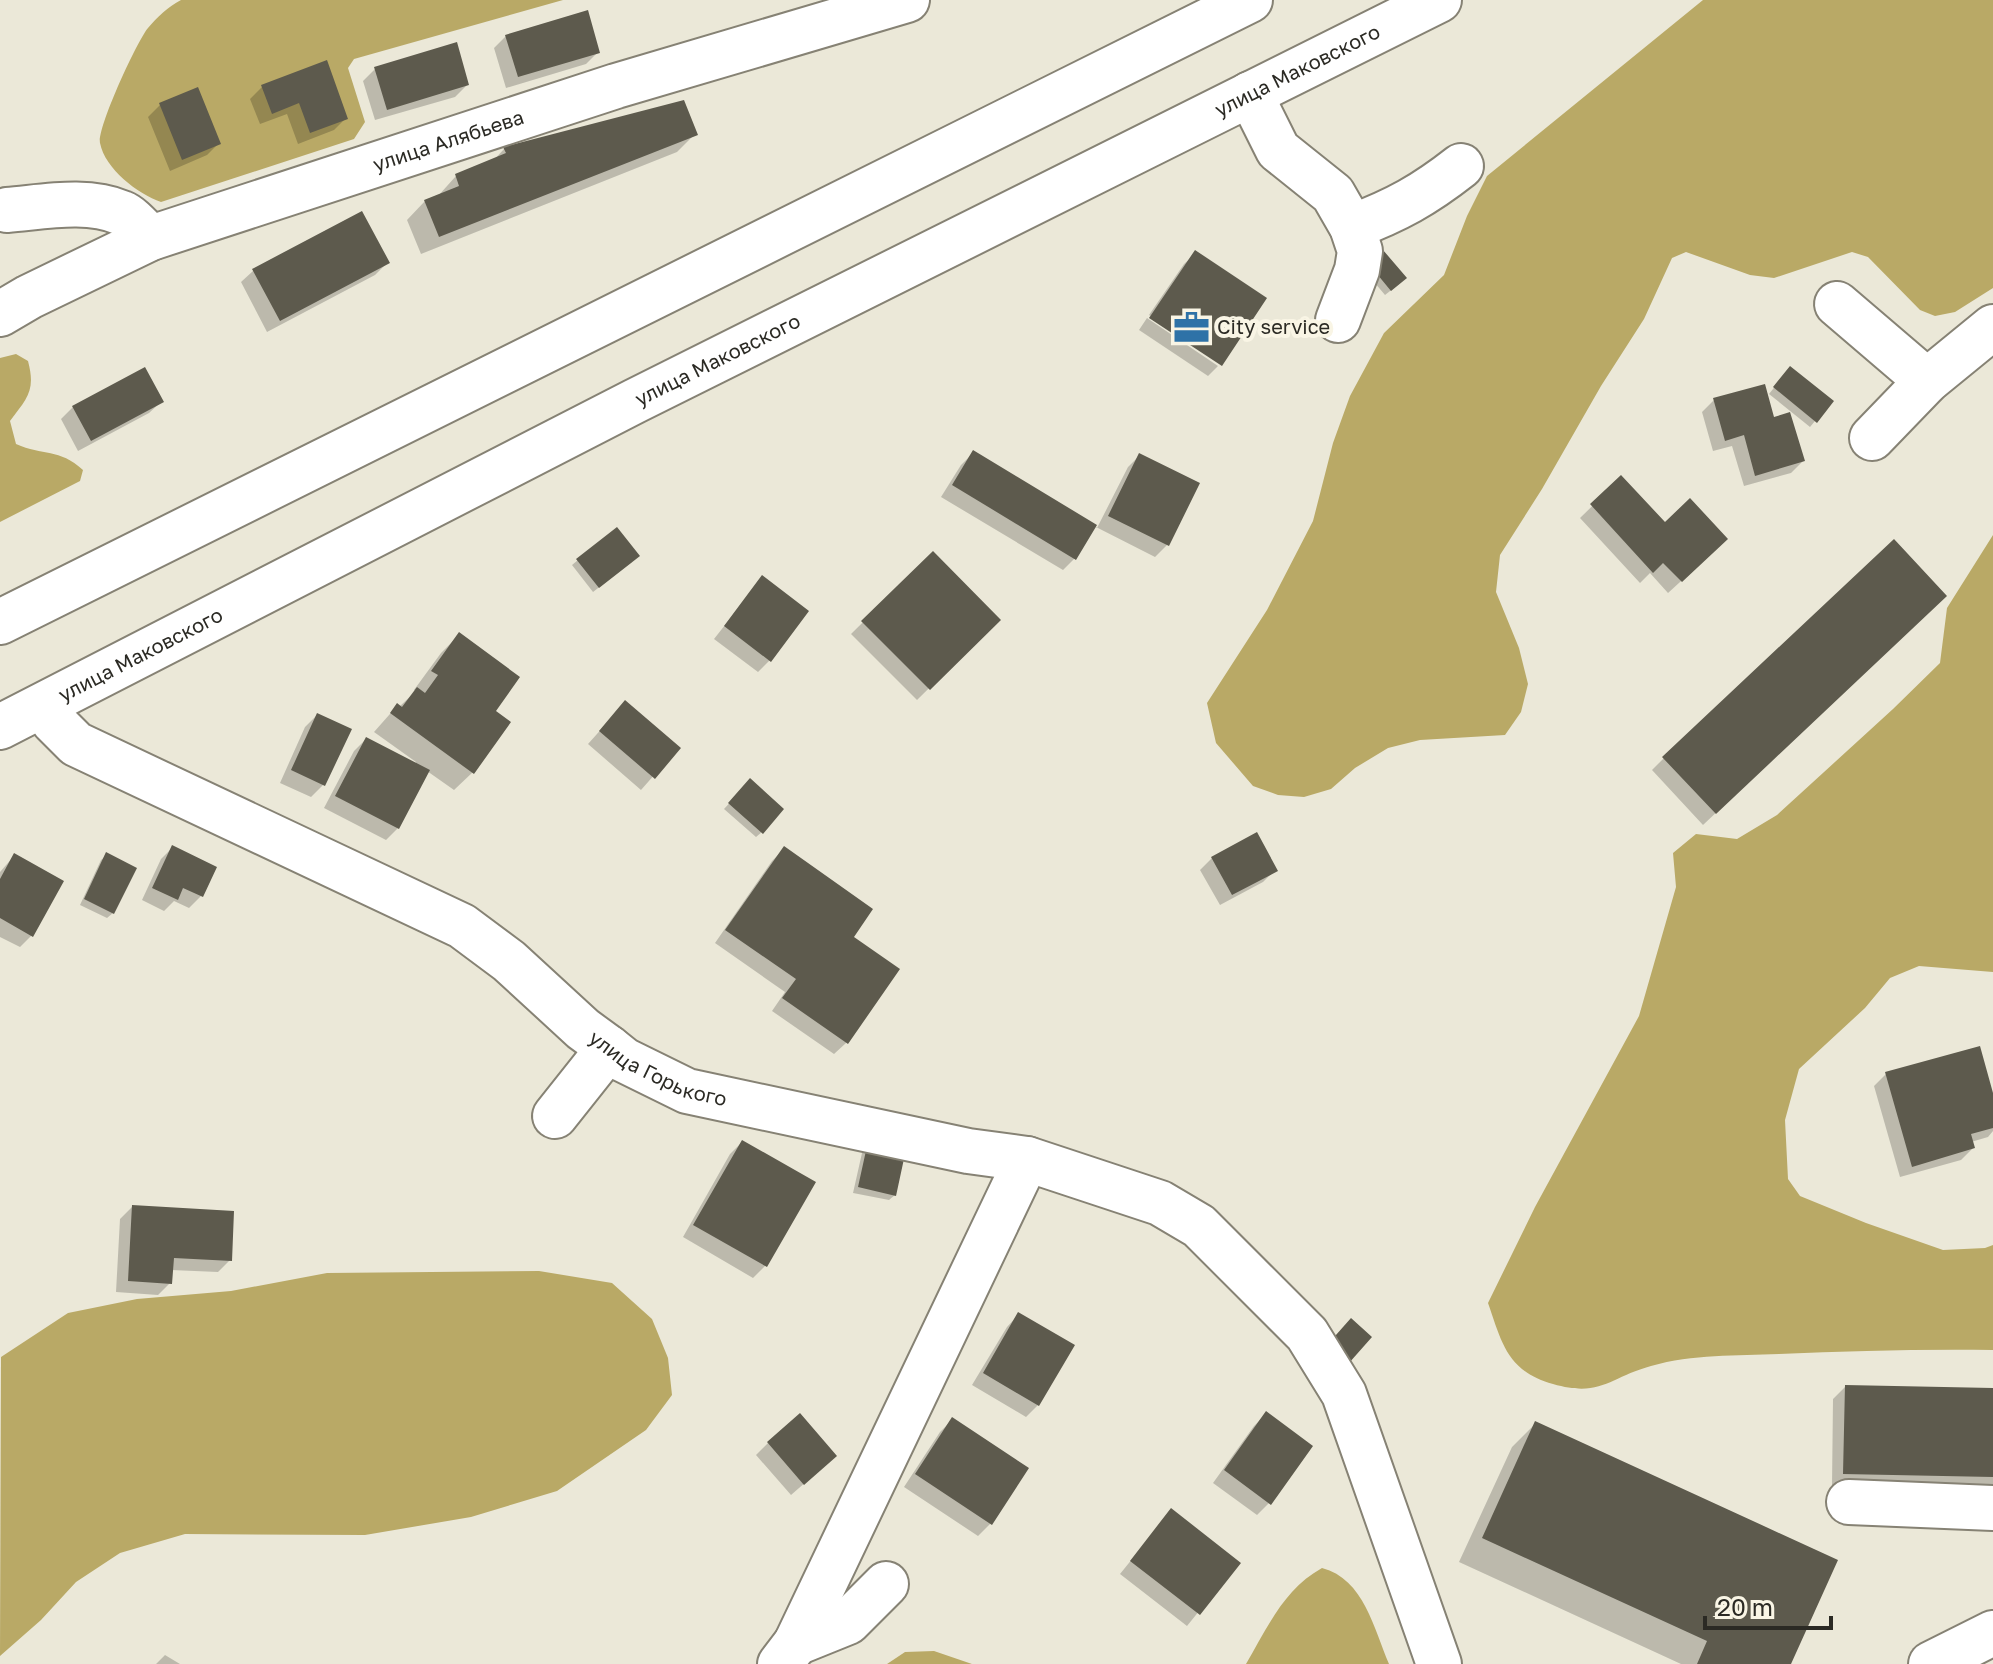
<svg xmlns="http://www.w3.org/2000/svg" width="1993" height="1664" viewBox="0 0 1993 1664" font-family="'Golos Text',sans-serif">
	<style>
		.forest { fill: #b9a966 }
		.shadow { fill: #0003 }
		.building { fill: #5d5a4d }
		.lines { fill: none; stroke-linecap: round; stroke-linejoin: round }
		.minor-casing { stroke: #868274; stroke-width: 48 }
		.highway-casing { stroke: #868274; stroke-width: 48 }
		.minor { stroke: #fff; stroke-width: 44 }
		.highway { stroke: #fff; stroke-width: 44 }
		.labels { text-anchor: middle; stroke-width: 8; stroke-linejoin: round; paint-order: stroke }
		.street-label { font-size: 20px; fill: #2b2a24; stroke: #f9f5e5 }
		.poi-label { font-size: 20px; fill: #2b2a24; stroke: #f9f5e5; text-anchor: start }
	</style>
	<rect width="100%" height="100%" fill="#ebe8d8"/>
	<path class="forest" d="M181,0H563L354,59L348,68L365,122L354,139L161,202C138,194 105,169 100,143C97,128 137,41 148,28C157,17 168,7 181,0Z
		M1703,0H1993V288L1955,312L1935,316L1920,310L1868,257L1852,252L1774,278L1750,275L1686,252L1672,258L1644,319L1601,386L1542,489L1500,555L1496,592L1519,648L1528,684L1521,712L1505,735L1420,740L1388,748L1355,768L1331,789L1304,797L1278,795L1253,786L1216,743L1207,703L1267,610L1313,521L1333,443L1350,396L1384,333L1444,275L1467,216L1487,176Z
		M16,354L28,361C36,391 27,398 10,421L16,444C43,456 59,448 83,470L80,481L0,522V358Z
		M1993,535V972L1919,966L1890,978L1865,1008L1799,1069L1785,1120L1788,1179L1800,1196L1866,1223L1943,1250L1985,1248L1993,1245V1350C1921,1349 1850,1351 1779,1354C1736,1356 1693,1354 1651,1366C1610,1377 1601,1398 1553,1384C1507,1371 1502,1343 1488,1303L1535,1207L1639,1016L1676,887L1673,853L1696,834L1737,839L1777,815L1893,709L1940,663L1947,608Z
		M539,1271L612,1283L652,1319L668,1358L672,1395L646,1430L557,1491L471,1517L365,1535L185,1534L120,1553L76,1582L41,1620L0,1656L1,1357L68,1313L137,1299L231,1291L327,1273Z
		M1322,1568C1364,1579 1374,1629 1389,1664H1246C1267,1628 1284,1589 1322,1568Z
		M934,1651L972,1664H887L905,1652Z"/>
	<path class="shadow" d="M506,36L598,52L586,64L506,88L494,48Z
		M375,69L467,85L455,97L375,120L363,81Z
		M262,87L346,118L334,130L298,144L287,114L260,124L250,99Z
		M160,105L219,143L207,155L170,171L148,117Z
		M695,134L677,152L421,254L407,220L425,201L438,196L456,176L493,161L504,149Z
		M1196,253L1221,363L1149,315L1184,264Z
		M387,263L375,275L267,332L241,282L253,271Z
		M1369,264L1399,284L1385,295L1364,270Z
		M1147,318L1218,366L1208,376L1139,330Z
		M1785,374L1815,421L1810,427L1769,394Z
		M1714,400L1773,419L1803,461L1791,473L1744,486L1732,446L1713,451L1702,412Z
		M161,402L149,413L78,451L61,419L73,407Z
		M973,453L1097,528L1128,467L1140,455L1167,545L1155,557L1094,526L1075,558L1063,570L941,497L961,465Z
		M1621,478L1665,524L1714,551L1668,593L1650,573L1640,583L1580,518Z
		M933,553L998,620L917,700L851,634Z
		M578,560L632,562L593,592L572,565Z
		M762,578L770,660L758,672L714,639Z
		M1933,608L1703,825L1652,770L1664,758Z
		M459,635L494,712L473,772L454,790L427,771L398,828L386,840L324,808L354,751L366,739L415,765L416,762L374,732L397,706L399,707L416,691L414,690L441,653Z
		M317,715L349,730L323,785L311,797L280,783L305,727Z
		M614,715L678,748L641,790L588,744Z
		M750,781L762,832L756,837L724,809Z
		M173,847L201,896L189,908L174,901L164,911L142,900L161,859Z
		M784,849L851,937L846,1043L834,1054L772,1011L785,992L715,943L772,861Z
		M107,855L113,913L107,918L80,905L101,860Z
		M14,856L32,935L20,947L0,937V872Z
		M1212,858L1275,870L1263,882L1220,905L1200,870Z
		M1886,1074L1993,1100V1131L1988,1137L1971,1142L1973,1148L1961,1160L1900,1177L1874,1086Z
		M742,1142L813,1183L765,1266L753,1278L683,1237L730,1154Z
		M867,1148L895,1195L889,1200L853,1193L862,1153Z
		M132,1207L230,1260L218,1272L171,1270L170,1283L158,1295L116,1292L120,1219Z
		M1018,1315L1038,1405L1026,1417L972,1385L1007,1327Z
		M1845,1387L1993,1390V1489L1832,1485L1833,1399Z
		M1266,1414L1269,1503L1257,1515L1213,1483L1254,1426Z
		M952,1420L1027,1469L990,1524L978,1536L904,1487L940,1432Z
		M1536,1423L1789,1664H1681L1459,1562L1512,1447Z
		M768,1443L822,1468L791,1495L756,1455Z
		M1171,1511L1238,1563L1187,1626L1120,1574Z
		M165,1655L180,1664H156Z"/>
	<path class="building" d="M588,10L600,53L518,77L505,35Z
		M457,42L469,85L387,110L374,67Z
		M327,60L348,119L310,133L299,103L272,114L261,85Z
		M198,87L221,144L182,160L159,103Z
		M684,100L698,135L439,237L424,200L459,186L455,174L506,153L503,147Z
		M362,211L390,263L280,321L252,269Z
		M1195,250L1267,298L1222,366L1149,318Z
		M1383,250L1407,278L1391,291L1368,263Z
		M1790,366L1834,401L1817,423L1773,387Z
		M145,367L164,402L91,441L72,406Z
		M1765,384L1774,417L1790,412L1805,461L1755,476L1744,435L1725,441L1713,398Z
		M973,450L1097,525L1076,560L952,485Z
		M1139,453L1200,483L1169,546L1108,516Z
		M1621,475L1665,522L1690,498L1728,539L1682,582L1663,563L1653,573L1590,504Z
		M617,527L640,556L599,588L576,559Z
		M1894,539L1947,596L1716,814L1662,757Z
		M933,551L1001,620L930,690L861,621Z
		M762,575L809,611L771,662L724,626Z
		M459,632L520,677L496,711L511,722L474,774L390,713L397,703L402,707L417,687L425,693L438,675L431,671Z
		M625,700L681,748L655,779L599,731Z
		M317,713L352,729L325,786L291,770Z
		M366,737L430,770L399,829L335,796Z
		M750,778L784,809L763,834L728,803Z
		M1257,832L1278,871L1232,895L1211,857Z
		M172,845L217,867L203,897L183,888L178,900L152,888Z
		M784,846L873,909L854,937L900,969L848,1044L782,998L796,979L725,930Z
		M106,852L137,868L114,914L84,899Z
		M14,853L64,881L33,937L0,918V879Z
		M1980,1046L1993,1093V1128L1971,1134L1975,1148L1912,1167L1885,1072Z
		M742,1140L816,1182L767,1267L693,1225Z
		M867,1146L905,1154L896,1196L858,1187Z
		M132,1205L234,1211L232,1261L174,1258L172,1284L128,1281Z
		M1018,1312L1075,1345L1039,1406L983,1373Z
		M1351,1318L1372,1337L1349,1363L1328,1344Z
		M1845,1385L1993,1388V1477L1843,1474Z
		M1266,1411L1313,1446L1271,1505L1224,1470Z
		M800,1413L837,1456L804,1485L767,1442Z
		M952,1417L1029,1468L992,1525L915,1474Z
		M1535,1421L1838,1560L1791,1664H1697L1707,1641L1482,1538Z
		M1171,1508L1241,1563L1200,1615L1130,1561Z"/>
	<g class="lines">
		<defs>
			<g id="minor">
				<path d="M1250,94L1278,150L1333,194L1352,227L1360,251L1357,270L1338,320"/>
				<path d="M7,210C44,207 87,198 122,213C132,217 142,230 151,238"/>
				<path d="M1352,227C1397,210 1424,195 1461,166"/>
				<path d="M1837,304L1927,381"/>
				<path id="s1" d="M0,314L29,297L151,238L616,86L907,0"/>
				<path d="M1872,438L1927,381L1993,327"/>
				<path id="s2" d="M44,706L54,722L76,744L462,926L509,961L583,1029L609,1048L624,1060L687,1091L968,1151L1027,1159L1160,1203L1199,1226L1307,1334L1344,1394L1439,1664"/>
				<path d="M555,1116L609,1048"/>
				<path d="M1849,1502L1993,1508"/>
				<path d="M796,1643L848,1622L886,1584"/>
				<path d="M780,1664L796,1643L1027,1159"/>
				<path d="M1931,1664L1993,1633"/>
			</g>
			<g id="highway">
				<path d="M0,622L1250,0"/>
				<path id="s3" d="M0,727L635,401L1439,0"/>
			</g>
		</defs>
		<use href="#minor" class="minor-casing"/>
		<use href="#highway" class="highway-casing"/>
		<use href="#minor" class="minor"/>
		<use href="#highway" class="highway"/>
	</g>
	<defs>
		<symbol id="office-bare" viewBox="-9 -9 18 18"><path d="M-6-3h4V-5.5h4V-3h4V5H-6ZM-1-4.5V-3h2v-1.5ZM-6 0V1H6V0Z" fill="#2e72a7" stroke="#f9f5e5" stroke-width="2.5" paint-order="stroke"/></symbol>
	</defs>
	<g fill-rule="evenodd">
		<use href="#office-bare" x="1166" y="302" width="51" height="51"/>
	</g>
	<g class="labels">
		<g class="street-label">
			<text dy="7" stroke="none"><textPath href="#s3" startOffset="1454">улица Маковского</textPath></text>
			<text dy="7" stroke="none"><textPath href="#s1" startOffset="482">улица Алябьева</textPath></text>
			<text dy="7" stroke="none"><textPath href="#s3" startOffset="806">улица Маковского</textPath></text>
			<text dy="7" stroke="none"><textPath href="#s3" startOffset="158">улица Маковского</textPath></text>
			<text dy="7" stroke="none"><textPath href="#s2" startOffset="722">улица Горького</textPath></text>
		</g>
		<g class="poi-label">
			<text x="1217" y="334">City service</text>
		</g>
	</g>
	<path d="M1705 1616v12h126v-12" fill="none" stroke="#2b2a24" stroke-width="4"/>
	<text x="1717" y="1616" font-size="24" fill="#2b2a24" stroke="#f9f5e5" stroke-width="6" paint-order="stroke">20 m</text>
</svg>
